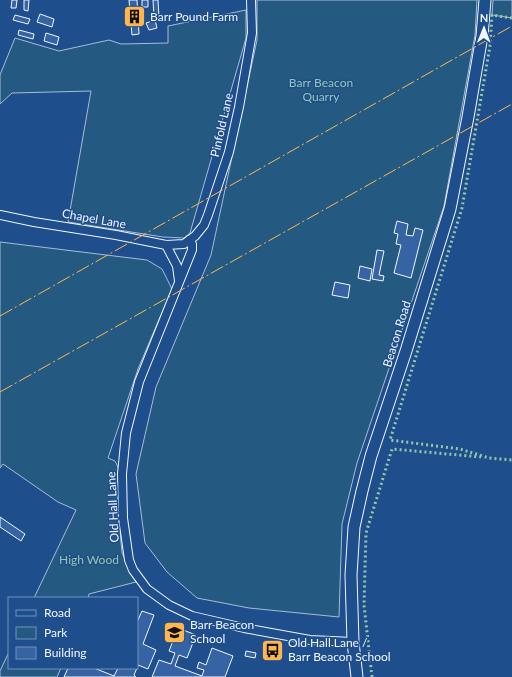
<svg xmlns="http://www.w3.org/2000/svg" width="512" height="677" viewBox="0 0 512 677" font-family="Lato,sans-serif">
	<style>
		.green { fill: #245a82; stroke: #a8bbd7 }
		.building { fill: #3563a3; stroke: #f2f6ff }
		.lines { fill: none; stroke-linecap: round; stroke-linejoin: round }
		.street-casing { stroke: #f2f6ff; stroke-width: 10 }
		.secondary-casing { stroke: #f2f6ff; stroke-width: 13 }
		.street { stroke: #1f4e8c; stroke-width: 8 }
		.secondary { stroke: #1f4e8c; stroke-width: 11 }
		.hedge { stroke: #97c8a6; stroke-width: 3; stroke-dasharray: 2 3; stroke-linecap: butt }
		.power { stroke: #ffb74d; stroke-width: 1; stroke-dasharray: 14 3 2 3; stroke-linecap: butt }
		.labels { text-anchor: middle; stroke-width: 3; stroke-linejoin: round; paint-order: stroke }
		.poi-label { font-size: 12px; fill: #f2f6ff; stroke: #1f4e8c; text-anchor: start }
		.park-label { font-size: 12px; fill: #97c8a6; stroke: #1f4e8c }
		.street-label { font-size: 12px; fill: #f2f6ff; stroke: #1f4e8c }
	</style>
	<rect width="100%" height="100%" fill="#1f4e8c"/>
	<path class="green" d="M257,0H477L475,35L444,206L357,463L342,524L339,617L249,608L197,598L167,572L145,543L136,474L156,387L211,255L257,40Z
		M493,0H512V18L492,15Z
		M246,10V38L190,233L184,238L163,237L68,222L91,91L12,93L0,104V75L15,38L59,51L109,40L121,44L168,43V26Z
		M0,242L147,260L162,269L172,289L138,369L108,458L115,461L119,469L118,509L122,553L136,582L89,594L88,598H34L76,510L58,502L3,464L0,468Z
		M9,652V668H61L57,677H0V671Z"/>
	<path class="building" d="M12,0H17L16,8H11Z
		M24,0H29L28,11L24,10Z
		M129,0H137L139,34L132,35Z
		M142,0H148V7H142Z
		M153,0H158L159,17H154Z
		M40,14L54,19L52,27L37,22Z
		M15,15L30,19L28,24L13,20Z
		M155,20L157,28L149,30L146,23Z
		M19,30L34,34L33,39L18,35Z
		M46,33L59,37L57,45L44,41Z
		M397,221L408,224L406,235L413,236L415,228L423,230L411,278L394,273L401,245L396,244L398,234L394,233Z
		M377,250L384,251L379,275L384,276L383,281L372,279Z
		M360,266L372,269L370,281L358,278Z
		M335,282L350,285L348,298L332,295Z
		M0,517L25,534L21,541L0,527Z
		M142,611L154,615L143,644L156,650L148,669L138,665L137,667V622Z
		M178,628L196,635L187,658L179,655L175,666L202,676L204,670L197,668L199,662L206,665L212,648L233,656L225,677H152L159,660L171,664L175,653L169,651Z
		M246,651L256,653L255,658L245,656Z
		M68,668H94L114,676L118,668H137L134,675L136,677H64Z"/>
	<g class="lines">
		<defs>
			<path id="street" d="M0,215L34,222L116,235L166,245L184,244L195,236L204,225L208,215L229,152L239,107L252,33L251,0
				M189,240L192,244V250L139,382L126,433L122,474L123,518L129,560L133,570L147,589L169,605L192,616L244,628L310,640L353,642
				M166,245L177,266L179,281"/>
			<path id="secondary" d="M357,677L353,642L351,575L354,527L362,491L371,456L406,351L450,209L468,117L482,36L485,0"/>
		</defs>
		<use href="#street" class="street-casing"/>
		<use href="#secondary" class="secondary-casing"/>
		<use href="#street" class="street"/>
		<use href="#secondary" class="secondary"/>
		<path class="hedge" d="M512,18L492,15L490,46L462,208L390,440L460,449L489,458L512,460
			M372,677L364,605L366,533L392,449L481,457"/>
		<path class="power" d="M0,316L512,26
			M0,392L512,104"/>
	</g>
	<defs>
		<symbol id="building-square" viewBox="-11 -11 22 22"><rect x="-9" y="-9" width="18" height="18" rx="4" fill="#ffb74d" stroke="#1f4e8c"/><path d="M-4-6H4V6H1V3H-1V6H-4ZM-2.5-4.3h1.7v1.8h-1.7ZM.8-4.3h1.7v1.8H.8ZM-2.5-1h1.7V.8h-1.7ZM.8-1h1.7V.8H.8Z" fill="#111"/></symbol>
		<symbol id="school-square" viewBox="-11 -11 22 22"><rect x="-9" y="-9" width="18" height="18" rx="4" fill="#ffb74d" stroke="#1f4e8c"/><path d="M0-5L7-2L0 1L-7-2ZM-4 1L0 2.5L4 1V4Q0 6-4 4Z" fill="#111"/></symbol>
		<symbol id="bus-square" viewBox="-11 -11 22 22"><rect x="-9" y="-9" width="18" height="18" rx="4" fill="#ffb74d" stroke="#1f4e8c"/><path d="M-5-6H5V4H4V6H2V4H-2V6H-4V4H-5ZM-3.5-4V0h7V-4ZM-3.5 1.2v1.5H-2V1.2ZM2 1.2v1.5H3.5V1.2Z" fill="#111"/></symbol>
	</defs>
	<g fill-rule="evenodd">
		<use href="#building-square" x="122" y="4" width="25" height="25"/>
		<use href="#school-square" x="162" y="620" width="25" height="25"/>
		<use href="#bus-square" x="260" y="638" width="25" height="25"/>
	</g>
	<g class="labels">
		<g class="poi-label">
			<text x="150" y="21">Barr Pound Farm</text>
			<text x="190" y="629">Barr Beacon<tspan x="190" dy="14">School</tspan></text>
			<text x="288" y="647">Old Hall Lane /<tspan x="288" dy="14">Barr Beacon School</tspan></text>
		</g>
		<g class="park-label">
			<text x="321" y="87">Barr Beacon<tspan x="321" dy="14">Quarry</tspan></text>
			<text x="89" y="564">High Wood</text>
		</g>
		<g class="street-label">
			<text transform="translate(222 125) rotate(-77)" y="4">Pinfold Lane</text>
			<text transform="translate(94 219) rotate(10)" y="4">Chapel Lane</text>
			<text transform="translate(397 334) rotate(-73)" y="4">Beacon Road</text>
			<text transform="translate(113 507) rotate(-93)" y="4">Old Hall Lane</text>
		</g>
	</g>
	<rect x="8" y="597" width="130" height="72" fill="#1f4e8c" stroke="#7391ba"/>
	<rect x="16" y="610" width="20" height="6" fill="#1f4e8c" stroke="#7391ba"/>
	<text x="44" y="617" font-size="12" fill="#f2f6ff">Road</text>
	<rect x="16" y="627" width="20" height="12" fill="#245a82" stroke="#7391ba"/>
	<text x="44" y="637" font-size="12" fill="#f2f6ff">Park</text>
	<rect x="16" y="647" width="20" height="12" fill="#3563a3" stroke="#7391ba"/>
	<text x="44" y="657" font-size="12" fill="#f2f6ff">Building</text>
	<g transform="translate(484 28) rotate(1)" stroke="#1f4e8c" stroke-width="3" paint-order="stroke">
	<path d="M0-3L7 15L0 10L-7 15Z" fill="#f2f6ff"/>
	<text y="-6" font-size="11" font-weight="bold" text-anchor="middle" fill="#f2f6ff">N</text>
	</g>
</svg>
